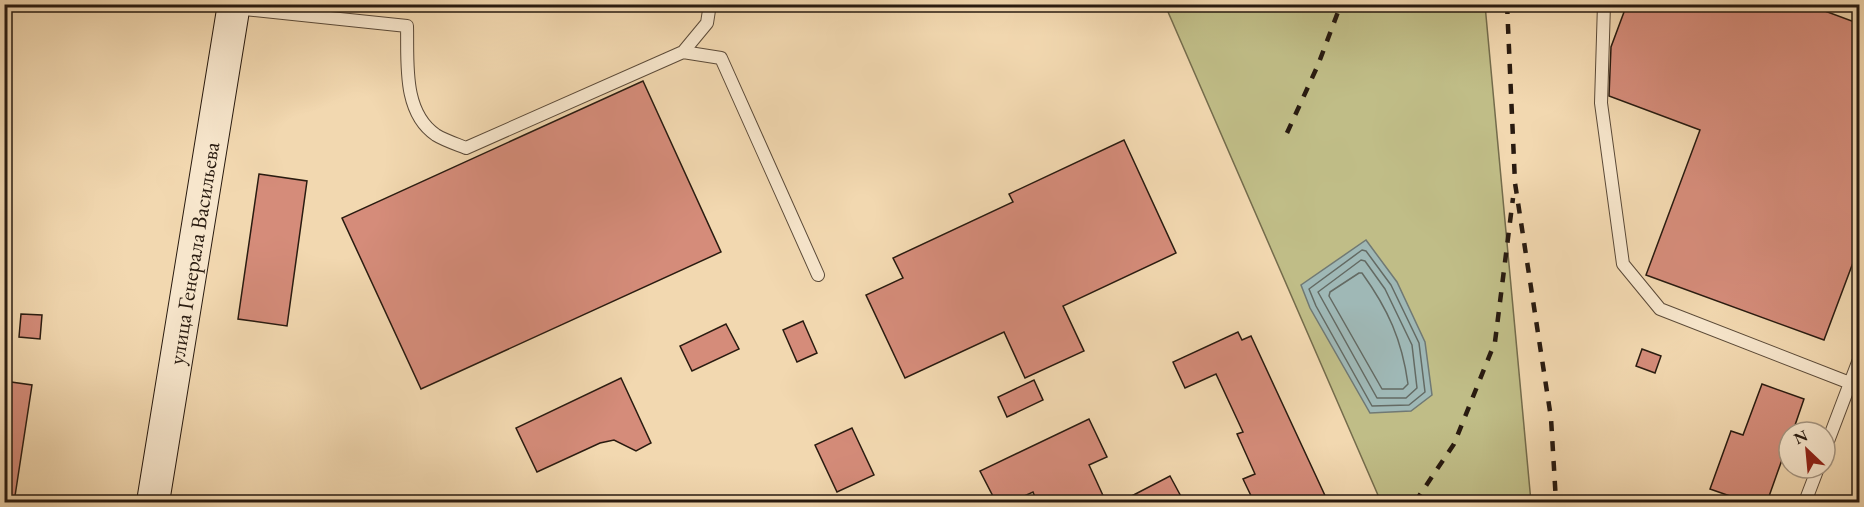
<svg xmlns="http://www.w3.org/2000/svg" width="1864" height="507" viewBox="0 0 1864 507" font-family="'EB Garamond',serif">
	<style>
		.green { fill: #c0bd87; stroke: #746c4c; stroke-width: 1.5 }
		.water { fill: #9fb8b6; stroke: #707974; stroke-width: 1.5 }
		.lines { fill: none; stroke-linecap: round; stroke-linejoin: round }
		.shore { stroke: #646a63; stroke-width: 1.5 }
		.building { fill: #d58c7a; stroke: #291b10; stroke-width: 1.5 }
		.lane-casing { stroke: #5b4a38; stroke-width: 14 }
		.secondary-casing { stroke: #291b10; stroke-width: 34 }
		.lane { stroke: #f7e6cc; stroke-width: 12 }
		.secondary { stroke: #f7e6cc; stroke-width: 32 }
		.rail { stroke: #291b10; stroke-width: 4.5; stroke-dasharray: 10 10; stroke-linecap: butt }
		.labels { text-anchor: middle; stroke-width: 4.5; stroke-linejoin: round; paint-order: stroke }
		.street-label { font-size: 22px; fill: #291b10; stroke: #f7e6cc }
	</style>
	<rect width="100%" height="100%" fill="#f2d8b0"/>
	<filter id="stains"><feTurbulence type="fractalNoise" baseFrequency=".00333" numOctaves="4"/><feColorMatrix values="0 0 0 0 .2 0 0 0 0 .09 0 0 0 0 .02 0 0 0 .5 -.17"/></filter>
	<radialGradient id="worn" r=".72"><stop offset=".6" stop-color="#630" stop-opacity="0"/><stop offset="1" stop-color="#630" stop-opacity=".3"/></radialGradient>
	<path class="green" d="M1165,5H1485L1531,502H1381Z"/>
	<path class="water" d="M1366,240L1397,282L1425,342L1432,395L1411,411L1370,413L1310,308L1301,285Z"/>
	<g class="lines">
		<path class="shore" d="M1362,250L1366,251L1391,285L1419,343L1425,392L1409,405L1372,406L1316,306L1309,289Z
			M1361,260L1365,261L1385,289L1412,345L1417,388L1406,398H1377L1318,292Z
			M1359,273H1362C1388,309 1402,340 1408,384L1403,389H1382L1329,296L1330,292Z"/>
	</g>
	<path class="building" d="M1627,4H1806L1860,24V244L1824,340L1646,275L1700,130L1609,96L1611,47Z
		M643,81L721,252L421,389L342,218Z
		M1124,140L1176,253L1063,306L1084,351L1025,378L1004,332L905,378L866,295L903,278L893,258L1013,202L1009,194Z
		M259,174L307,181L287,326L238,319Z
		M21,314L42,315L40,339L19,337Z
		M803,321L817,353L797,362L783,330Z
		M726,324L739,349L692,371L680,346Z
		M1238,332L1242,340L1251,336L1328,502H1254L1243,479L1255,474L1237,434L1243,432L1216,374L1185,388L1173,362Z
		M1642,349L1661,356L1655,373L1636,366Z
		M621,378L651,443L636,451L614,440L600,443L537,472L516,428Z
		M1034,380L1043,400L1007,417L998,397Z
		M4,381L32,385L15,496L4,495Z
		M1762,384L1804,399L1793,431L1789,432V440L1767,502H1747L1710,489L1731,431L1743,435Z
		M1089,419L1107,457L1089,465L1106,502H1037L1033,492L1011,502H996L980,471Z
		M852,428L874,475L837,492L815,445Z
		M1170,476L1184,502H1120Z"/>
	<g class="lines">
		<defs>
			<path id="lane" d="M1604,4L1601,103L1623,264L1660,309L1850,383
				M234,8L407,26C408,61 402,112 436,135C444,140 456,144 466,148L683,52L707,23L710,4
				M683,52L721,58L818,275
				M1825,449L1860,357
				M1805,502L1818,468"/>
			<g id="secondary">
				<path id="s1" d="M153,502L234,4"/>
			</g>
		</defs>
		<use href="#lane" class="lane-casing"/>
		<use href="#secondary" class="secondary-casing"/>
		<use href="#lane" class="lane"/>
		<use href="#secondary" class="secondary"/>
		<path class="rail" d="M1507,4L1515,183L1551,418L1556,502
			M1287,133L1318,65L1341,4
			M1415,502L1454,444L1495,342L1513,198"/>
	</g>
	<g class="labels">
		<g class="street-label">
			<text dy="8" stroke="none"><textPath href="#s1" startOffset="252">улица Генерала Васильева</textPath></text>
		</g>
	</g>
	<rect width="1864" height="507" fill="none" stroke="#f2d8b0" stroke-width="24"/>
	<rect x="6" y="6" width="1852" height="495" fill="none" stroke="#291b10" stroke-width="3"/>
	<rect x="12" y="12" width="1840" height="483" fill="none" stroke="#291b10" stroke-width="1.5"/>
	<g transform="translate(1807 450) rotate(334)"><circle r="28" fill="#f7e6cc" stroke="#a59581" stroke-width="1.5"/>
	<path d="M0-4.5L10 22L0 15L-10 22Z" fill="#8f2418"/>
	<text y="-9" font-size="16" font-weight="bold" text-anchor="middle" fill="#291b10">N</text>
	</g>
	<rect width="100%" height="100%" filter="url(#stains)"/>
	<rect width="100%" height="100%" fill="url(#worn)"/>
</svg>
